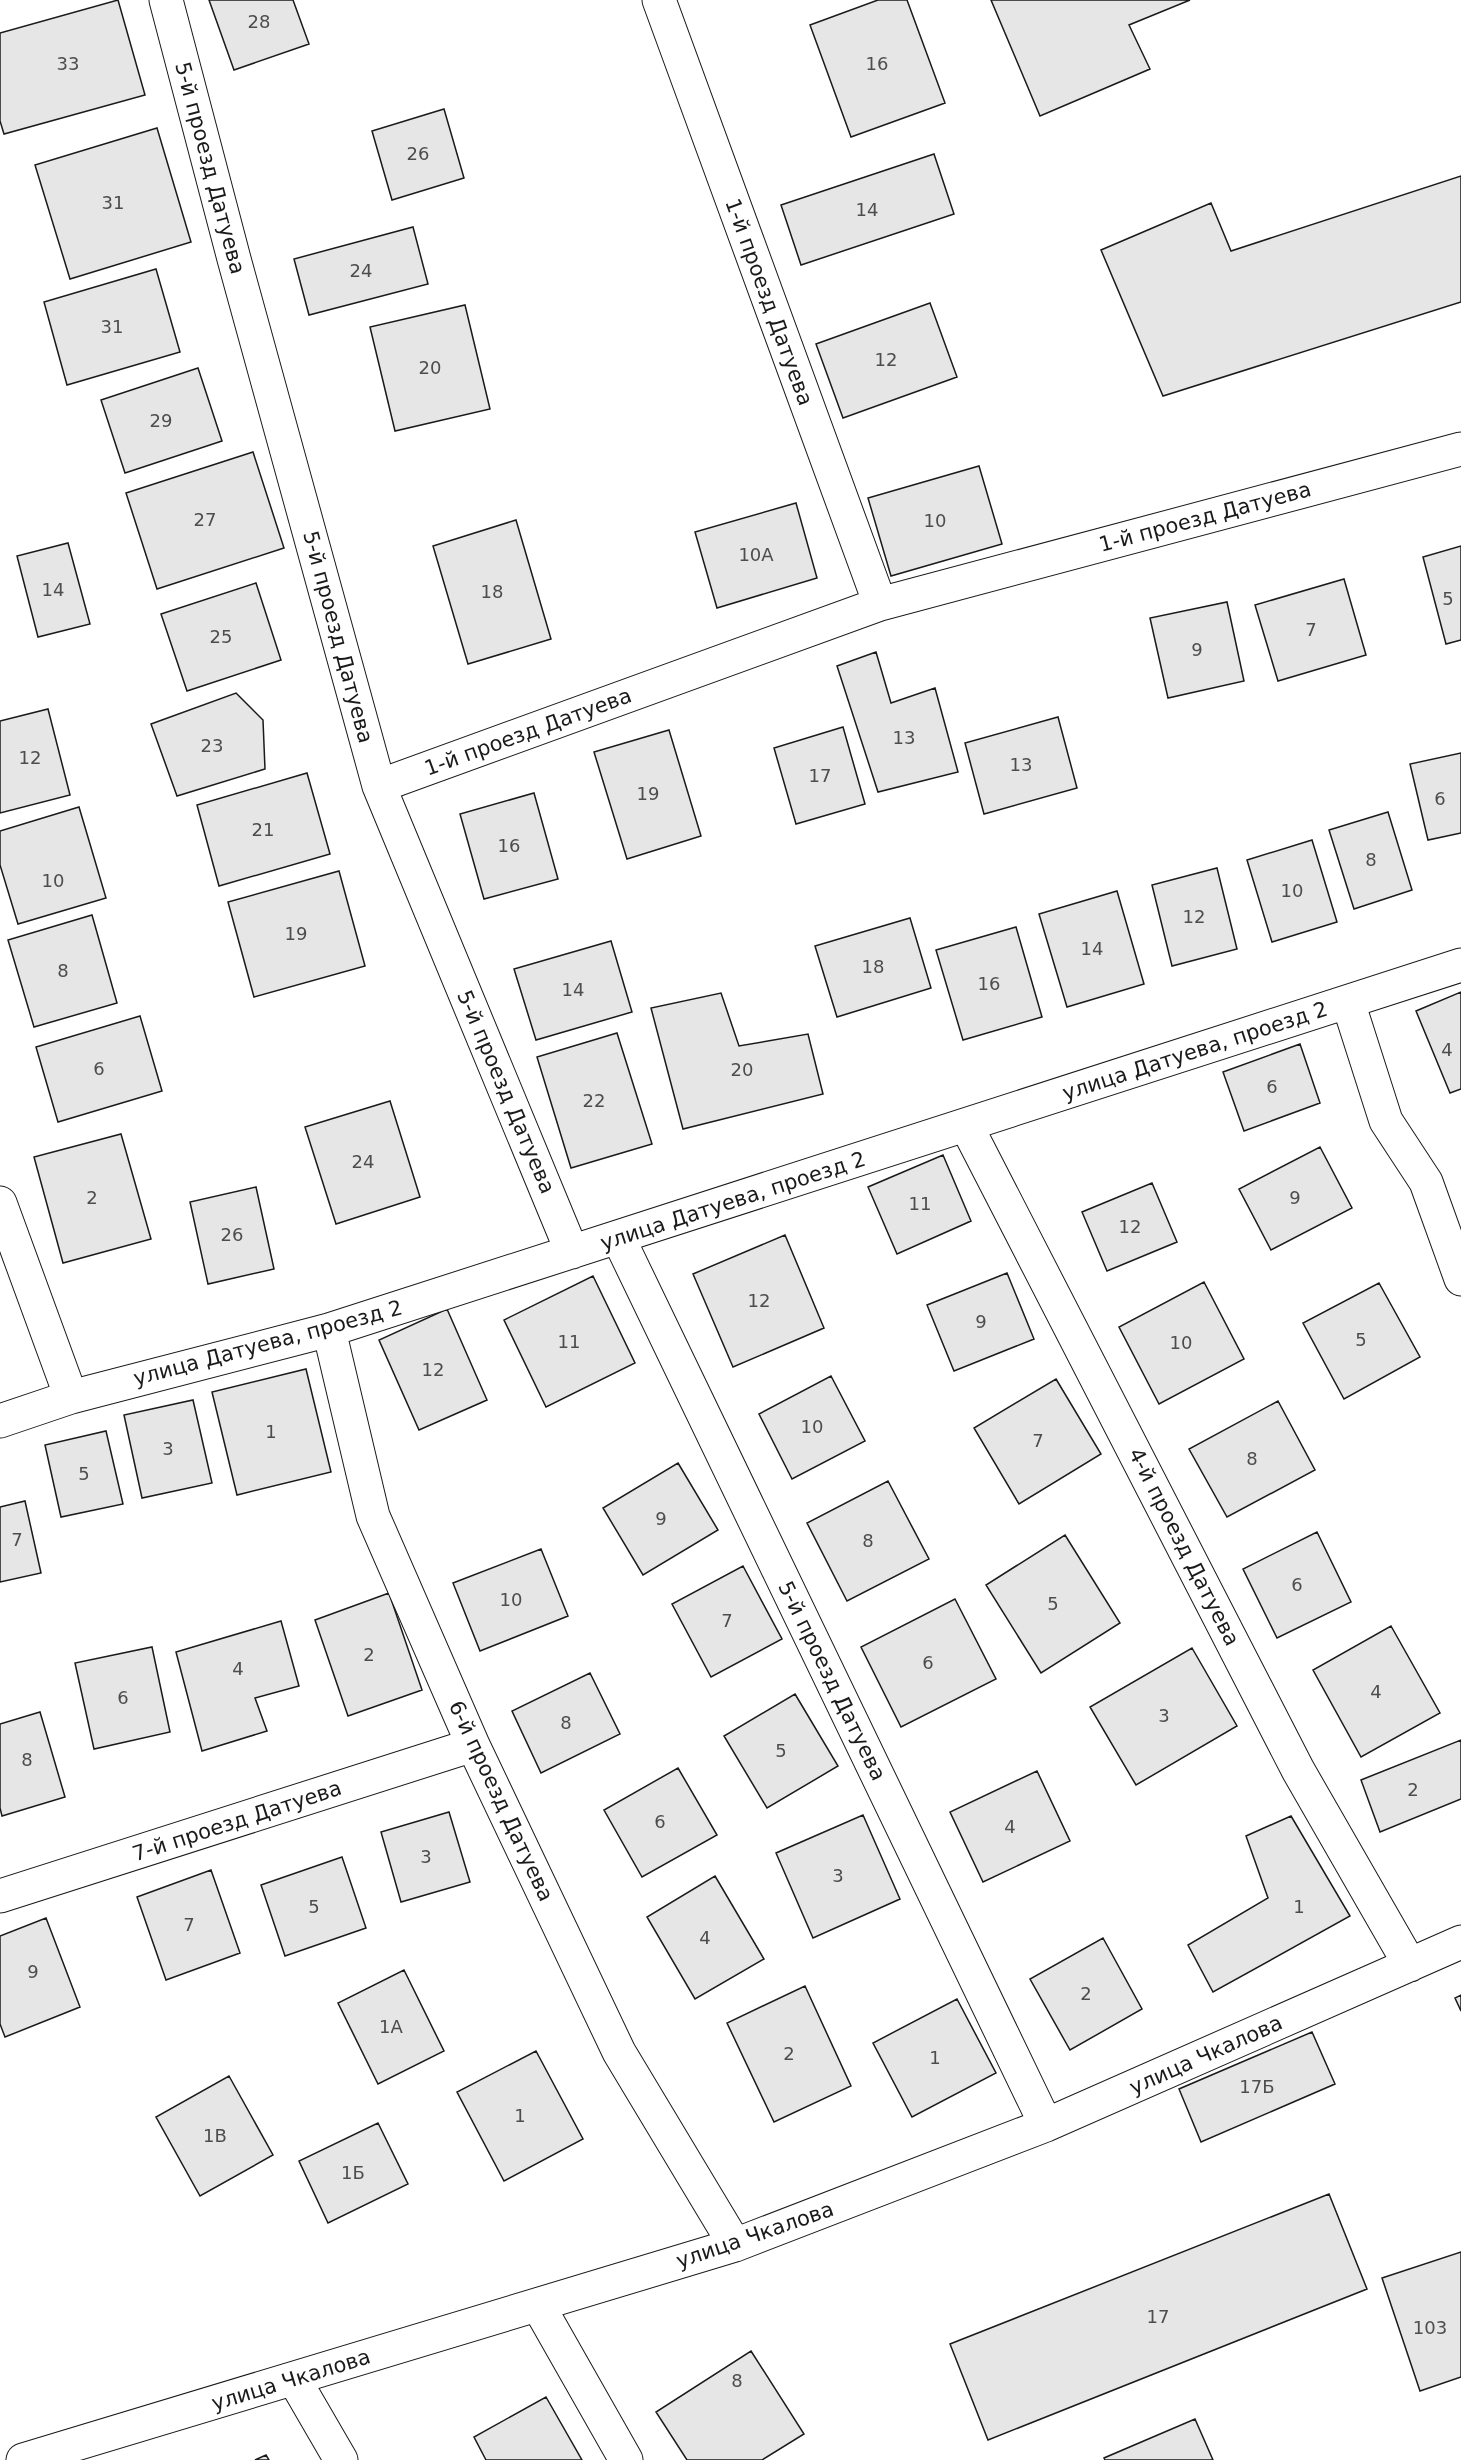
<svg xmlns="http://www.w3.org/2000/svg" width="1461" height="2460" viewBox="0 0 1461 2460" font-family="'DejaVu Sans',sans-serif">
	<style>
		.building { fill: #e6e6e6; stroke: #1a1a1a; stroke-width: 1.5 }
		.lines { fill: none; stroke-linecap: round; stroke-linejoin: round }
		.minor-casing { stroke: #1a1a1a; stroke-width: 35 }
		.minor { stroke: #fff; stroke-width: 33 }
		.labels { text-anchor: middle; stroke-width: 4.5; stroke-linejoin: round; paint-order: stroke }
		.number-label { font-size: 18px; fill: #4d4d4d }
		.street-label { font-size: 21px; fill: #1a1a1a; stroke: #fff }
	</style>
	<rect width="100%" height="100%" fill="#fff"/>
	<path class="building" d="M118,0L145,95L4,134L0,121V33Z
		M209,0H293L309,44L234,70Z
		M878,0H907L945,103L851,137L810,25Z
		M991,0H1190L1129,25L1150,69L1040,116Z
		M444,109L464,178L392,200L372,131Z
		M157,128L191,242L70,279L35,165Z
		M934,154L954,214L801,265L781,205Z
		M1461,176V302L1163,396L1101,250L1211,203L1231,251Z
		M413,227L428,284L309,315L294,259Z
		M156,269L180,352L67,385L44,302Z
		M930,303L957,377L843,418L816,344Z
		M465,305L490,409L395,431L370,327Z
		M198,368L222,441L125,473L101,400Z
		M253,452L284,548L157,589L126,493Z
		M979,466L1002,544L891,576L868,498Z
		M796,503L817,578L717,608L695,532Z
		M516,520L551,639L468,664L433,546Z
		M68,543L90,624L38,637L17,556Z
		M1461,546V640L1446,644L1423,557Z
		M1344,579L1366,655L1278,681L1255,605Z
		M256,583L281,660L187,691L161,614Z
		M1227,602L1244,681L1168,698L1150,618Z
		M876,652L891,703L935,688L958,772L878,792L837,666Z
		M236,693L263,720L265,769L177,796L151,724Z
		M48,709L70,795L0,813V721Z
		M1058,717L1077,788L984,814L965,743Z
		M843,727L865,804L796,824L774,748Z
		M669,730L701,836L627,859L594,752Z
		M1461,753V833L1428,840L1410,764Z
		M307,773L330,854L219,886L197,805Z
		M534,793L558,879L484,899L460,814Z
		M79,807L106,898L18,924L0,865V831Z
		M1388,812L1412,890L1354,909L1329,830Z
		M1312,840L1337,922L1272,942L1247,860Z
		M1217,868L1237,949L1172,966L1152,885Z
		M339,871L365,966L254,997L228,902Z
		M1117,891L1144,984L1067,1007L1039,914Z
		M92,915L117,1003L34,1027L8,940Z
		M910,918L931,988L837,1017L815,946Z
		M1016,927L1042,1017L963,1040L936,950Z
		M611,941L632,1012L536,1040L514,969Z
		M1461,992V1089L1450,1093L1416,1011Z
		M721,993L739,1046L808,1034L823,1094L683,1129L651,1008Z
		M140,1016L162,1091L58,1122L36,1047Z
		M617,1033L652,1144L571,1168L537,1057Z
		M1300,1044L1320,1103L1244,1131L1223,1072Z
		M390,1101L420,1197L336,1224L305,1127Z
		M121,1134L151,1239L63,1263L34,1157Z
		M1320,1147L1352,1208L1271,1250L1239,1189Z
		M943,1155L971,1221L897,1254L868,1187Z
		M1152,1183L1177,1242L1107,1271L1082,1212Z
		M256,1187L274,1269L208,1284L190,1202Z
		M785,1235L824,1328L733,1367L693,1274Z
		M1007,1273L1034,1339L954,1371L927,1305Z
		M593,1276L635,1363L546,1407L504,1320Z
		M1204,1282L1244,1359L1159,1404L1119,1327Z
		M1379,1283L1420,1357L1344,1399L1303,1323Z
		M447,1309L487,1400L419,1430L379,1340Z
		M306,1369L331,1472L237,1495L212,1392Z
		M831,1376L865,1441L792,1479L759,1414Z
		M1056,1379L1101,1454L1019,1504L974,1428Z
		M193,1400L212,1483L142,1498L124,1415Z
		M1278,1401L1315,1470L1227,1517L1189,1449Z
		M106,1431L123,1504L61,1517L45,1445Z
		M678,1463L718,1530L643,1575L603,1508Z
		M888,1481L929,1559L847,1601L807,1523Z
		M25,1501L41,1573L0,1582V1507Z
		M1317,1532L1351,1602L1277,1638L1243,1569Z
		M1065,1535L1120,1623L1041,1673L986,1585Z
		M541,1549L568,1616L480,1651L453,1583Z
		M743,1566L782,1639L711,1677L672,1604Z
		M389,1593L422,1690L348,1716L315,1620Z
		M955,1599L996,1679L901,1727L861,1647Z
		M281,1621L299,1686L255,1698L267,1731L202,1751L176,1652Z
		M1391,1626L1440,1713L1361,1757L1313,1670Z
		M152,1647L170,1732L94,1749L75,1663Z
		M1192,1648L1237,1726L1136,1785L1090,1707Z
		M590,1673L620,1734L541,1773L512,1711Z
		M795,1694L838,1766L767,1808L724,1736Z
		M40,1712L65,1797L2,1816L0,1808V1724Z
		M1461,1740V1799L1380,1832L1361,1780Z
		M678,1768L717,1835L642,1877L604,1810Z
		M1037,1771L1070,1841L983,1882L950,1812Z
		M449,1812L470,1882L401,1902L381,1832Z
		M863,1815L900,1899L813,1938L776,1853Z
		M1291,1816L1350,1916L1213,1992L1188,1945L1268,1898L1246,1836Z
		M342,1857L366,1928L285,1956L261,1885Z
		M211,1870L240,1953L166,1980L137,1897Z
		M715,1876L764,1959L695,1999L647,1917Z
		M46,1918L80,2007L5,2037L0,2024V1936Z
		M1103,1938L1142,2009L1070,2050L1030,1979Z
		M404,1970L444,2051L378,2084L338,2003Z
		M805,1986L851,2086L774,2122L727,2023Z
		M1461,1995V2011L1455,1998Z
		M957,1999L996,2073L912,2117L873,2043Z
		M1312,2032L1335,2084L1201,2142L1179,2089Z
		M536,2051L583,2139L504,2181L457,2092Z
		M229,2076L273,2155L200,2196L156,2117Z
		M378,2123L408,2184L328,2223L299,2161Z
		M1329,2194L1367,2289L988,2440L950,2344Z
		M1461,2252V2377L1420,2391L1382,2278Z
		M751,2351L804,2434L762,2460H687L656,2412Z
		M546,2397L582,2460H486L474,2437Z
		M1195,2419L1213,2460H1105L1104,2458Z
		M266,2455L269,2460H255Z"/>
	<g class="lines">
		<defs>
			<path id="minor" d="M166,0L234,259L379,786L572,1252
				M659,0L880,604
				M379,786L880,604L1461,449
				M1348,1002L1386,1121L1426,1182L1461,1279
				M966,1125L1298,1770L1410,1965
				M0,1203L71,1397
				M618,1237L1046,2125
				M329,1330L373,1516L473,1745L619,2052L735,2245
				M0,1421L71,1397L329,1330L1461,965
				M0,1896L473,1745
				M538,2305L626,2460
				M294,2379L341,2460
				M23,2460L735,2245L1046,2125L1461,1942"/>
		</defs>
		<use href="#minor" class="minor-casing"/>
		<use href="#minor" class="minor"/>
	</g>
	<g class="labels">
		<g class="number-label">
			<text x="259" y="28">28</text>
			<text x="68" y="70">33</text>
			<text x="877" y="70">16</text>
			<text x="418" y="160">26</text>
			<text x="113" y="209">31</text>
			<text x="867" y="216">14</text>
			<text x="361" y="277">24</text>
			<text x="112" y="333">31</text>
			<text x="886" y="366">12</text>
			<text x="430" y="374">20</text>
			<text x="161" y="427">29</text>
			<text x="205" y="526">27</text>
			<text x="935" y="527">10</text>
			<text x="756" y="561">10А</text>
			<text x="53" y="596">14</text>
			<text x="492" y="598">18</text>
			<text x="1448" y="605">5</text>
			<text x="1311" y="636">7</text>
			<text x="221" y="643">25</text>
			<text x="1197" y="656">9</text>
			<text x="904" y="744">13</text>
			<text x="212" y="752">23</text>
			<text x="30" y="764">12</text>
			<text x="1021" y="771">13</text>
			<text x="820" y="782">17</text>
			<text x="648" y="800">19</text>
			<text x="1440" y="805">6</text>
			<text x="263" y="836">21</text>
			<text x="509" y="852">16</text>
			<text x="1371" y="866">8</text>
			<text x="53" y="887">10</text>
			<text x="1292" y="897">10</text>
			<text x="1194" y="923">12</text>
			<text x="296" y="940">19</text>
			<text x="1092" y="955">14</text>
			<text x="873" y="973">18</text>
			<text x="63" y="977">8</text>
			<text x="989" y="990">16</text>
			<text x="573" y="996">14</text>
			<text x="1447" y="1056">4</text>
			<text x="99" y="1075">6</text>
			<text x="742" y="1076">20</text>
			<text x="1272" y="1093">6</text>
			<text x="594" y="1107">22</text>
			<text x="363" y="1168">24</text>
			<text x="92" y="1204">2</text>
			<text x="1295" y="1204">9</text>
			<text x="920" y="1210">11</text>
			<text x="1130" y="1233">12</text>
			<text x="232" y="1241">26</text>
			<text x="759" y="1307">12</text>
			<text x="981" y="1328">9</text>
			<text x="1361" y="1346">5</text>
			<text x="569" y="1348">11</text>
			<text x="1181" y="1349">10</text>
			<text x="433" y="1376">12</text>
			<text x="812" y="1433">10</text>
			<text x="271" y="1438">1</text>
			<text x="1038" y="1447">7</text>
			<text x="168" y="1455">3</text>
			<text x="1252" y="1465">8</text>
			<text x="84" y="1480">5</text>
			<text x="661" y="1525">9</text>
			<text x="17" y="1546">7</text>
			<text x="868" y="1547">8</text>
			<text x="1297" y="1591">6</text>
			<text x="511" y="1606">10</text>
			<text x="1053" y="1610">5</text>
			<text x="727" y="1627">7</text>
			<text x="369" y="1661">2</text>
			<text x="928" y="1669">6</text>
			<text x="238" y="1675">4</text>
			<text x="1376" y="1698">4</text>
			<text x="123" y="1704">6</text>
			<text x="1164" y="1722">3</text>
			<text x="566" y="1729">8</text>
			<text x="781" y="1757">5</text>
			<text x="27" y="1766">8</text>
			<text x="1413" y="1796">2</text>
			<text x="660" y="1828">6</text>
			<text x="1010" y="1833">4</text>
			<text x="426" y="1863">3</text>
			<text x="838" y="1882">3</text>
			<text x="314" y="1913">5</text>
			<text x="1299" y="1913">1</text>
			<text x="189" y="1931">7</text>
			<text x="705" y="1944">4</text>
			<text x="33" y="1978">9</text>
			<text x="1086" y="2000">2</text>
			<text x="391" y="2033">1А</text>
			<text x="789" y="2060">2</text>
			<text x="935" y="2064">1</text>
			<text x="1257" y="2093">17Б</text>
			<text x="520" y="2122">1</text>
			<text x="215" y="2142">1В</text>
			<text x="353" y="2179">1Б</text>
			<text x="1158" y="2323">17</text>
			<text x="1430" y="2334">103</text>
			<text x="737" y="2387">8</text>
		</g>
		<g class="street-label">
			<text transform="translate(210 168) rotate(75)" y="7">5-й проезд Датуева</text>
			<text transform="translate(769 302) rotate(70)" y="7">1-й проезд Датуева</text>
			<text transform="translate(1205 517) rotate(-15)" y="7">1-й проезд Датуева</text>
			<text transform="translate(338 637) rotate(75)" y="7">5-й проезд Датуева</text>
			<text transform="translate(528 732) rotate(-20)" y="7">1-й проезд Датуева</text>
			<text transform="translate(1195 1051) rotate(-18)" y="7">улица Датуева, проезд 2</text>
			<text transform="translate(506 1092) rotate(67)" y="7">5-й проезд Датуева</text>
			<text transform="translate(733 1201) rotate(-18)" y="7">улица Датуева, проезд 2</text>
			<text transform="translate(268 1343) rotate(-15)" y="7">улица Датуева, проезд 2</text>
			<text transform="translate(1184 1547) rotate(63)" y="7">4-й проезд Датуева</text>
			<text transform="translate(832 1681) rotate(64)" y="7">5-й проезд Датуева</text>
			<text transform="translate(501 1801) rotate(65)" y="7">6-й проезд Датуева</text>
			<text transform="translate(237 1821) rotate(-18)" y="7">7-й проезд Датуева</text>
			<text transform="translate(1206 2055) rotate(-24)" y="7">улица Чкалова</text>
			<text transform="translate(755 2235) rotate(-19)" y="7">улица Чкалова</text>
			<text transform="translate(291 2380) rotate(-17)" y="7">улица Чкалова</text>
		</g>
	</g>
</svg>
